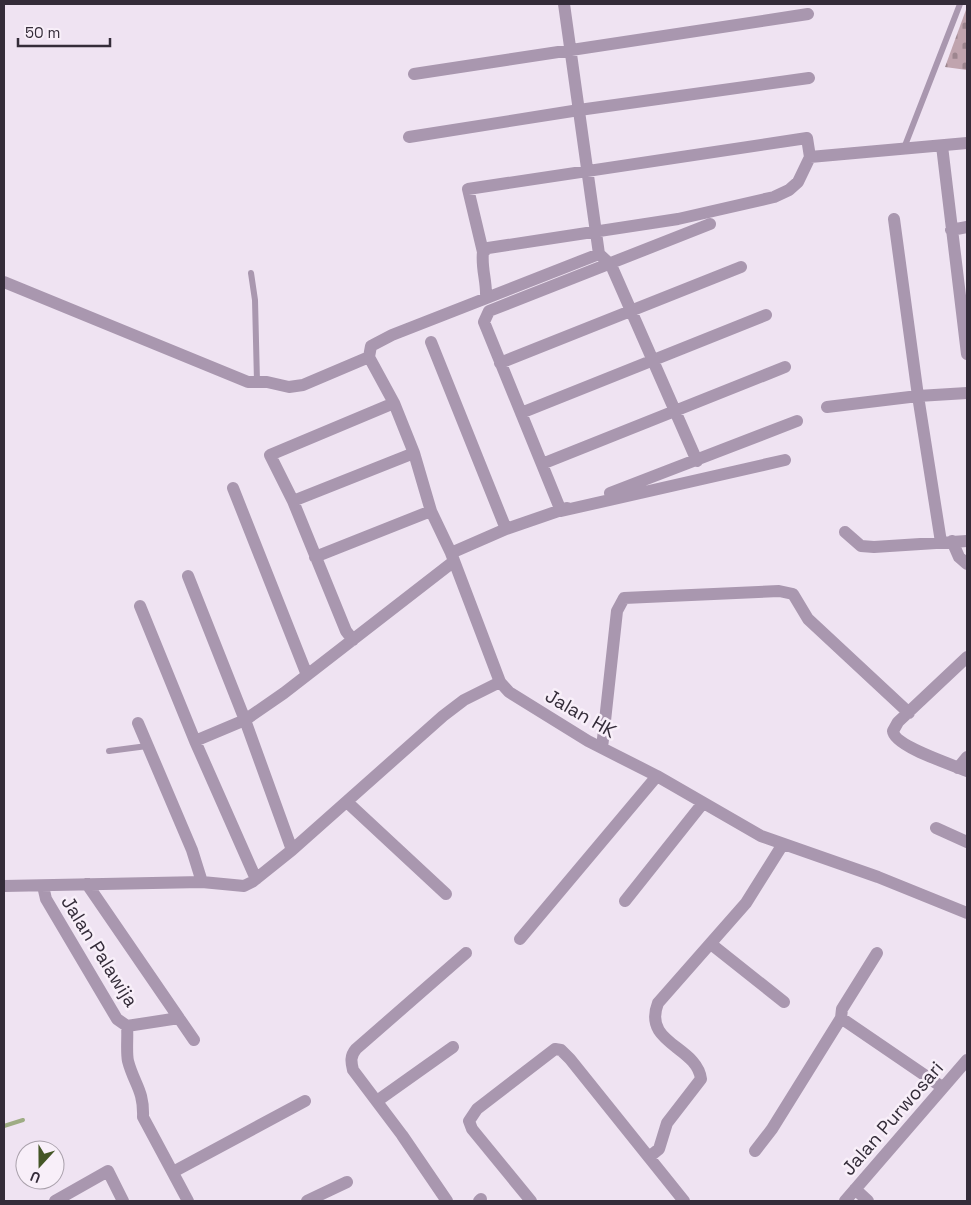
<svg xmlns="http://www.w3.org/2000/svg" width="971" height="1205" viewBox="0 0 971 1205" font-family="'Space Grotesk',sans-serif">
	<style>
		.cemetery { fill: url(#cemetery-stones) }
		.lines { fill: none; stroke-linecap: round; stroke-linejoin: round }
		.stream { stroke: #9eac84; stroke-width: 4 }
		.lane { stroke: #a997af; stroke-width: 6 }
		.street { stroke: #a997af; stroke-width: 12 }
		.labels { text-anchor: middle; stroke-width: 5; stroke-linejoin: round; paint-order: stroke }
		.street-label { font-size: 19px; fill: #342c39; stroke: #f8eff9 }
	</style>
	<defs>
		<pattern id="cemetery-stones" width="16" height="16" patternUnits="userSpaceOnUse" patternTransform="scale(1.25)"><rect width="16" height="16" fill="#c0a4ae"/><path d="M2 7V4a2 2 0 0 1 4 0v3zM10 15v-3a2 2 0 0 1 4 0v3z" fill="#9d868f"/></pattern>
	</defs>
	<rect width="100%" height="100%" fill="#efe3f2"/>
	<path class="cemetery" d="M967,7V70L945,67Z"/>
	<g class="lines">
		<path class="stream" d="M4,1126L23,1120"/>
		<path class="lane" d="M904,148L960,4
			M251,273L255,300L257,382
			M109,751L147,746"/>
		<path class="street" d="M564,4L599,254L611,265L697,461
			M414,74L808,14
			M409,137L579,110L809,78
			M942,146L967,354
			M894,219L918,396L941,542
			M710,224L489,311L484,322L561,511L785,460
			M951,230L967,227
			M483,252L468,189L807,138L810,157
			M4,282L248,382H267L289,387L303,385L369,357L371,346L392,335L599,254
			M486,298C487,282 481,268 483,252L488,248L678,219L774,197L789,190L798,182L810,157L967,143
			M431,342L506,529
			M369,357L394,403L414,453L431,511L451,553L500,682L509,692L588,741L657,776L761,836L878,877L967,913
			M500,363L741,267
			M827,407L918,396L967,393
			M521,413L766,315
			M542,464L785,367
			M233,488L307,675
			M610,493L797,421
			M293,501L414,453
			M845,532L861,546L874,547L967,541
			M952,541L959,557L967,564
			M451,553L506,529L567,508
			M315,557L431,511
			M188,576L245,720L292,850
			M140,606L195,741L245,720L284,693L453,562
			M353,640L346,631L293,501L270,455L394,403
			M967,657L898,722L893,731C894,746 953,765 967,771
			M138,723L192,850L202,882L244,886L252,882L292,850L443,716L464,700L500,682
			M195,741L256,879
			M602,748L617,611L624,598L779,591L793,594L808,619L909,713
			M958,768L967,757
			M347,802L446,894
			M936,828L967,842
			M87,884L194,1040
			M4,886L202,882
			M43,886L46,899L117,1019L127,1026C128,1036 126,1052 128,1061C134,1084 144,1090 143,1117L188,1201
			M625,901L703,803
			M520,939L657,776
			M711,944L784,1002
			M841,1018L942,1087
			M127,1026L179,1018
			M377,1101L453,1047
			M755,1151L772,1129L841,1018L842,1009L877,953
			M649,1157L659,1149L667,1123L701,1079C697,1046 642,1044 658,1003L746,903L783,844
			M173,1172L305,1101
			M855,1189L868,1201
			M55,1201L108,1171L123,1201
			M307,1201L347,1182
			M447,1201L402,1135L353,1070C351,1062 350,1056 356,1049L466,953
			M479,1201L481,1199
			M531,1201L472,1129L469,1121L477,1109L555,1049L561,1050L570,1059L684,1201
			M845,1201L967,1060"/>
	</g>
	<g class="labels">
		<g class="street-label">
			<text transform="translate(581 713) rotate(30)" y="7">Jalan HK</text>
			<text transform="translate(100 951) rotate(58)" y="7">Jalan Palawija</text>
			<text transform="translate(892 1118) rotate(-49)" y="7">Jalan Purwosari</text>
		</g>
	</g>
	<rect width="971" height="1205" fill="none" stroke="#342c39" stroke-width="10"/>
	<g transform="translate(40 1165) rotate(201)"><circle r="24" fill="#f8eff9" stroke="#aaa1ac"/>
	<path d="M0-4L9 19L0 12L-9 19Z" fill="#445626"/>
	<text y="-8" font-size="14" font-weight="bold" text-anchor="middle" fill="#342c39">U</text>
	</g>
	<path d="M18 38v8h92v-8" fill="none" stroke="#342c39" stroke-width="2.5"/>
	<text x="25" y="38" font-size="15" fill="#342c39" stroke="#f8eff9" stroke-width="4" paint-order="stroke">50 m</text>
</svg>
